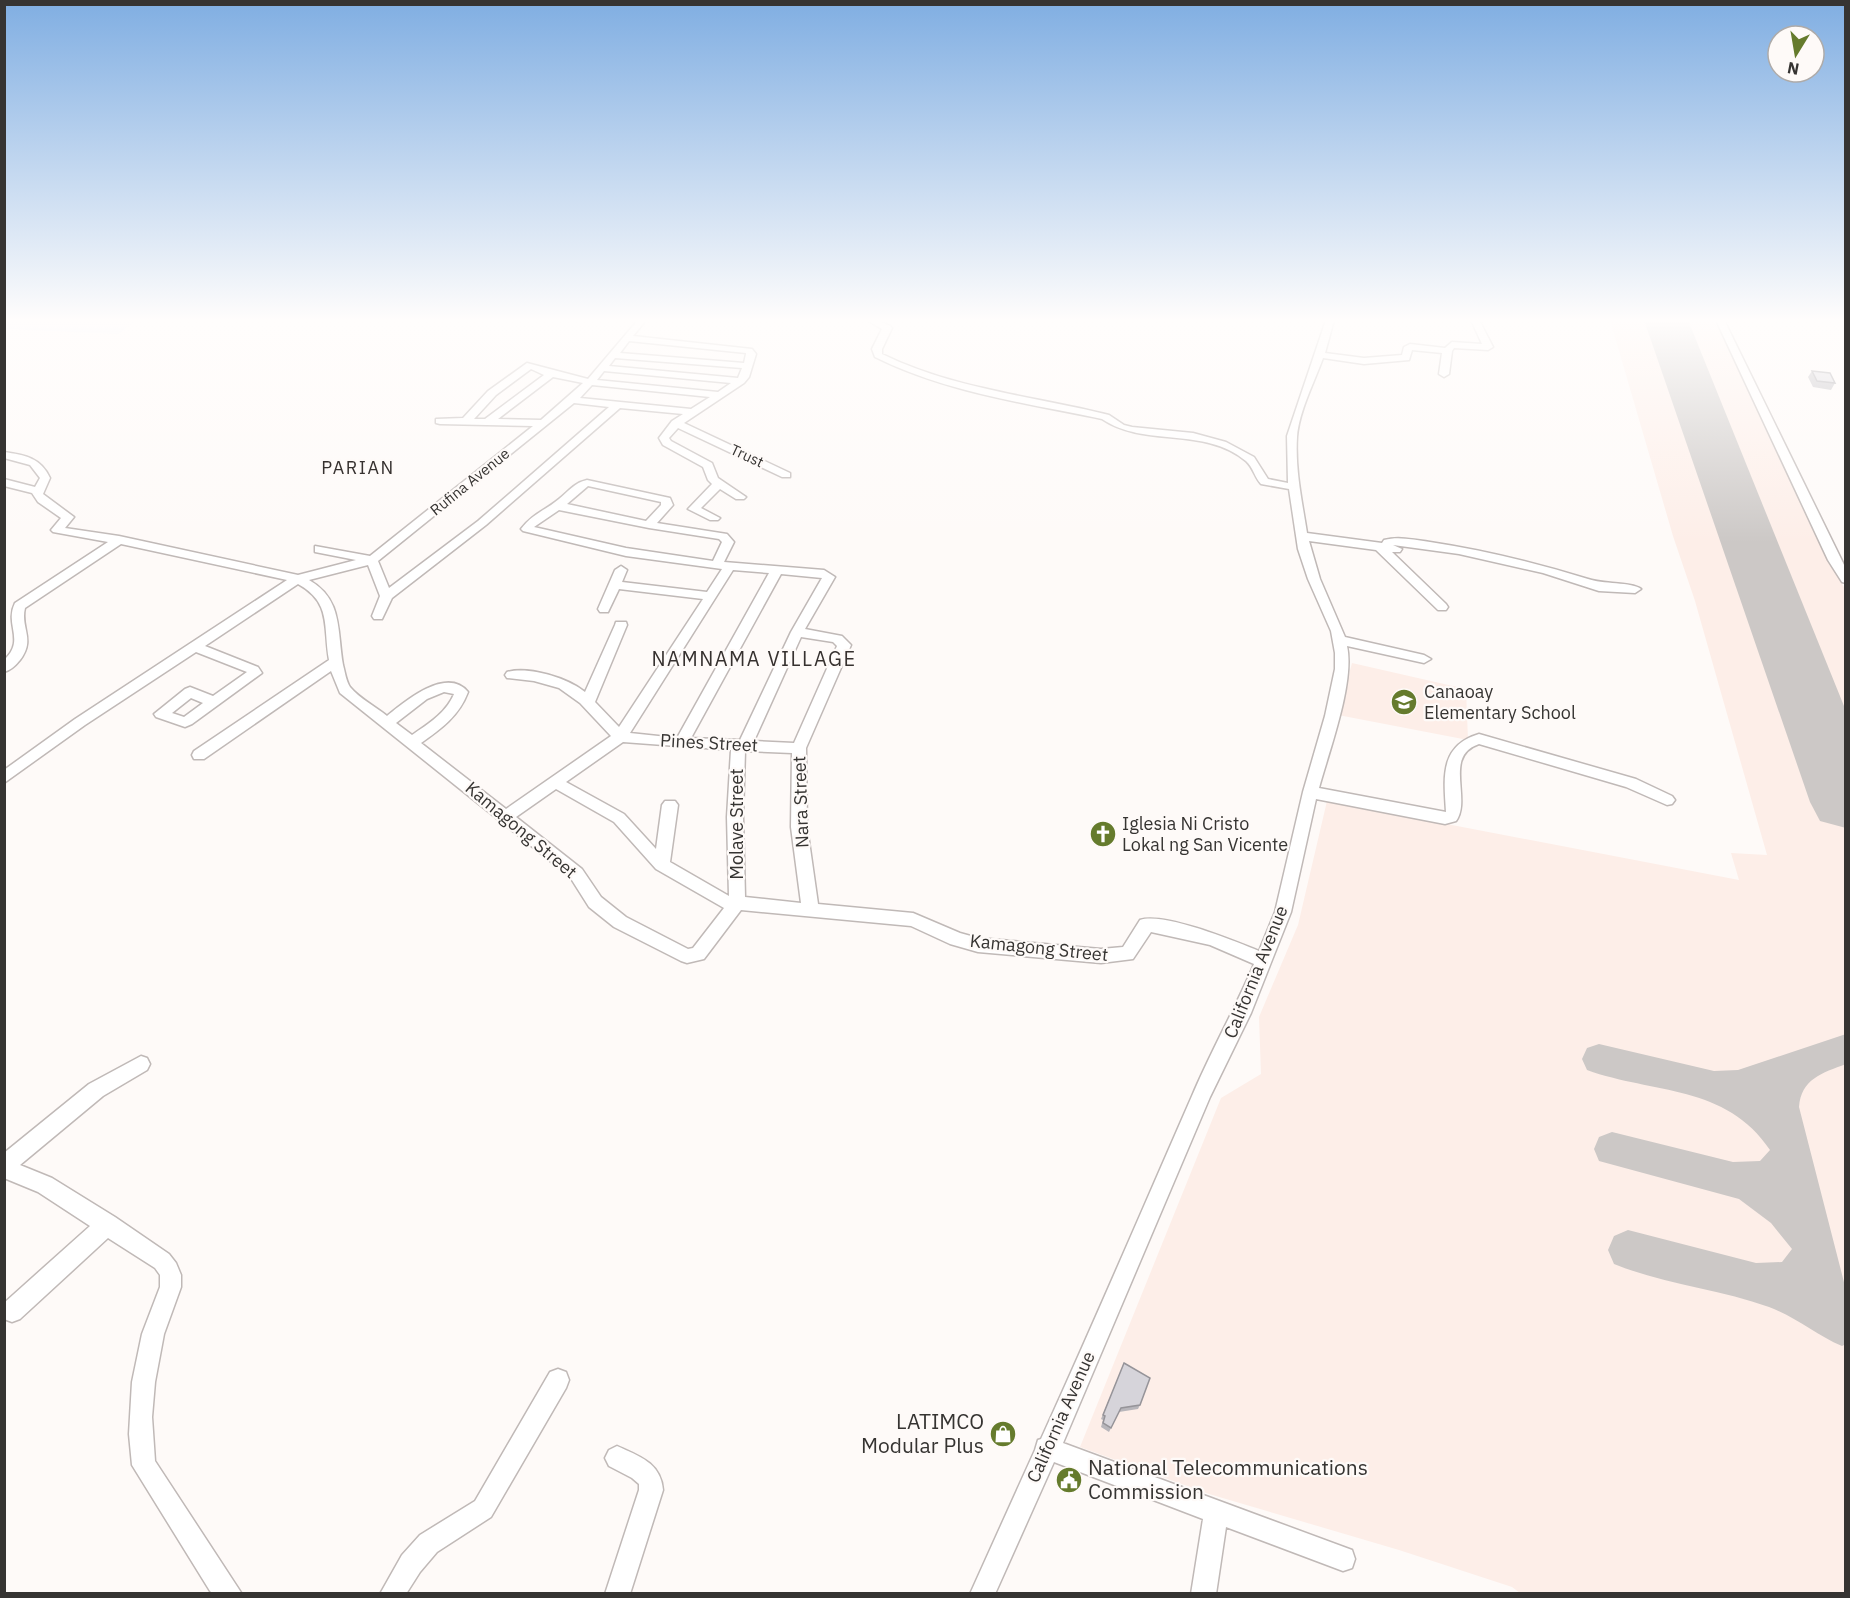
<svg xmlns="http://www.w3.org/2000/svg" width="1850" height="1598" viewBox="0 0 1850 1598" font-family="'IBM Plex Sans',sans-serif">
	<style>
		.built { fill: #fdeee8 }
		.medical { fill: #f1effd }
		.lines { fill: none; stroke-linecap: round; stroke-linejoin: round }
		.taxiway { fill: #ccc8c6; fill-rule: evenodd }
		.runway { fill: #ccc8c6; fill-rule: evenodd }
		.minor-casing { stroke: #c0b9b7; stroke-width: 3 }
		.minor { fill: #fff; fill-rule: evenodd }
		.wall { fill: #b8b6bb }
		.building { fill: #d6d4da; stroke: #969499; stroke-width: 1.5 }
		.labels { text-anchor: middle; stroke-width: 4.5; stroke-linejoin: round; paint-order: stroke }
		.far-street-label { font-size: 15px; fill: #363432; stroke: #fefaf8 }
		.far-quarter-label { font-size: 18px; letter-spacing: 1.5px; fill: #36312f; stroke: #fefaf8 }
		.poi-label { font-size: 18px; fill: #363432; stroke: #fefaf8; text-anchor: start }
		.street-label { font-size: 18px; fill: #363432; stroke: #fefaf8 }
		.neighbourhood-label { font-size: 20px; letter-spacing: 1.5px; fill: #36312f; stroke: #fefaf8 }
		.near-poi-label { font-size: 21px; fill: #363432; stroke: #fefaf8; text-anchor: end }
	</style>
	<rect width="100%" height="100%" fill="#fefaf8"/>
	<path class="built" d="M1610,320H1716L1833,569L1845,589V1593H1520L1512,1587L1399,1550L1209,1494L1080,1447L1221,1098L1261,1074L1259,1017L1298,925L1327,801L1739,880L1731,853L1767,855L1695,601L1673,536Z
		M1352,663L1466,689L1468,740L1338,715Z"/>
	<path class="medical" d="M5,320H137L118,334L5,329Z"/>
	<g class="lines">
		<path class="taxiway" d="M1846,1034V1064C1822,1073 1801,1079 1799,1107L1846,1290V1344L1842,1346C1816,1335 1796,1317 1769,1307C1719,1289 1663,1284 1614,1264L1608,1250L1614,1236L1628,1230L1756,1263L1782,1262L1792,1249L1771,1223L1739,1199L1599,1161L1594,1149L1599,1137L1612,1132L1733,1162L1760,1161L1770,1150C1726,1084 1653,1094 1587,1070L1582,1059L1587,1048L1599,1044L1714,1071L1738,1070Z"/>
		<path class="runway" d="M1644,320H1688L1846,711V828L1820,821L1810,802Z"/>
		<defs>
			<path id="minor" d="M638,320H646L633,336L752,349L756,354L749,377L744,383L684,423L790,473V477H782L678,428L669,438L671,441L712,463L718,478L746,497L744,499H736L720,489L701,508L720,518L718,520H710L688,509L712,484L708,480L703,467L663,445L659,438L672,421L683,414L620,408L486,525L392,598L382,619H374L372,616L380,596L368,565L309,580C343,599 337,631 343,665C345,672 346,681 350,687C359,698 376,707 387,716C405,701 447,666 468,692C459,716 441,729 421,743L506,809L611,736L580,703L559,688L534,681L507,678L505,675L507,672C529,666 568,678 585,692L615,625L616,622H626L627,625L595,702L619,727L703,599L619,589L608,612H600L598,609L615,570L621,566L627,570L622,582L707,592L722,569L626,556L523,531L521,529C532,514 546,510 559,499C569,491 574,483 587,480L670,498L673,505L657,523L727,534L734,542L724,562L824,570L835,577L805,629L842,636L851,645L806,748L807,827L818,904L913,913L960,933L978,938L1101,949L1123,947L1140,920C1164,912 1234,941 1259,951L1275,912L1303,792L1325,716L1335,669V653L1331,631L1308,579L1298,549L1289,489L1261,484C1255,478 1253,467 1246,461C1204,426 1145,448 1102,419C1025,403 945,392 875,357L872,349L882,329L867,320H877L890,326L892,328L882,349V354C953,389 1033,396 1109,415L1124,425L1132,427L1193,433L1226,442L1254,457L1268,479L1288,483L1287,436L1326,320H1334L1325,353L1364,358L1402,355L1404,347L1410,344L1445,348L1452,342L1482,344L1471,320H1479L1493,347L1488,350L1454,348L1452,351L1449,374L1444,377L1439,374L1442,353L1412,350L1409,360L1364,364L1323,358C1314,383 1299,411 1297,437C1295,470 1302,501 1307,533L1382,543L1384,540C1399,536 1414,540 1430,542C1483,550 1536,563 1588,579C1601,584 1633,582 1641,589L1635,593L1599,591L1543,573L1459,554L1393,545L1402,549L1400,552H1392L1446,604L1448,607L1446,610H1438L1376,550L1309,541L1320,579L1345,637L1424,655L1431,659L1424,663L1347,646C1355,682 1329,751 1319,788L1446,812C1444,778 1439,746 1479,734L1636,779L1672,796L1675,800L1672,804L1667,805L1626,787L1479,744C1443,756 1472,799 1456,821L1445,824L1316,799L1291,912L1251,1013L1210,1097L1063,1443L1352,1550L1355,1559L1352,1568L1343,1571L1226,1527L1216,1594H1191L1203,1519L1054,1462L995,1594H970L1035,1450L1038,1440L1041,1439C1093,1325 1142,1210 1192,1096C1211,1051 1235,1009 1254,964L1210,945L1151,932L1133,959L1101,963L978,952L950,944L911,926L741,910L704,959L687,963L681,961L614,927L589,907L570,877L340,693L331,671L204,759H194L192,755L194,751L329,660C323,626 332,603 298,584L205,646L258,667L262,673L192,724L185,727L156,717L154,714L185,689L190,687L213,696L247,672L196,652L85,725L4,783V770L75,719L287,580L121,544L25,608C20,628 36,639 20,660C16,665 11,670 4,672V660C26,640 4,625 15,603L108,542L53,532L51,530L61,518L38,502L32,493L4,486V479L35,487L40,478L30,465L4,458V452C25,455 41,458 50,478L43,494L74,517L65,528L119,536L298,575L356,560L315,552V546L370,556L533,426L440,424L436,423V419L463,418L488,391L527,363L588,379ZM629,341L746,353V354L744,363L620,353ZM615,358L742,368L738,378L609,366ZM531,369L544,375L485,419H474L496,395ZM604,371L731,383L718,392L597,380ZM553,377L583,383L541,420L498,419ZM592,385L710,397L691,409L580,398ZM574,403L609,407L478,521L389,588L378,561ZM588,486L661,502V505L646,521L567,504ZM559,510L649,528L719,539L722,542L713,561L626,548L534,527ZM733,570L769,573L677,738L630,733ZM781,574L822,578L791,632L740,740L691,738ZM801,637L833,642L837,646L794,743L754,741ZM444,692L454,694C446,713 428,724 412,735L396,723L427,699ZM191,698L203,703L184,717L172,713ZM623,742L731,750L727,817L729,896L670,862L678,805L675,801H665L662,805L656,849L624,814L566,782ZM745,751L792,753L791,827L801,903L745,897L743,817ZM556,789L614,822L656,869L724,908L693,948L688,949L626,917L601,897L582,869L516,817Z
				M1716,320H1724L1846,569V583L1842,582L1828,560Z
				M141,1056L147,1058L150,1064L147,1070L103,1096L20,1165L52,1178L115,1217L169,1254L176,1263L181,1275V1287L164,1334L155,1382L152,1417L155,1461L242,1594H213L210,1591L132,1465L129,1434L132,1382L142,1334L160,1287V1275L155,1268L108,1238L20,1319L12,1322L4,1319V1303L90,1226L38,1192L4,1178V1153L89,1084Z
				M558,1369L566,1372L569,1380L566,1388L491,1517L437,1552L420,1572L406,1594H380L402,1555L420,1535L475,1501L550,1372Z
				M617,1446C639,1456 661,1463 663,1490L630,1594H605L639,1490V1484L632,1478L609,1466L605,1458L609,1450Z"/>
		</defs>
		<use href="#minor" class="minor-casing"/>
		<use href="#minor" class="minor"/>
	</g>
	<path class="wall" d="M1812,371L1835,383L1831,390L1813,387L1808,377Z
		M1124,1363L1140,1405L1138,1409L1119,1412L1109,1432L1101,1427L1103,1420L1101,1419Z"/>
	<path class="building" d="M1812,371L1830,373L1835,383L1817,381Z
		M1124,1363L1150,1378L1140,1405L1121,1408L1111,1428L1103,1423L1105,1416L1103,1415Z"/>
	<linearGradient id="sky" x2="0" y2="1"><stop stop-color="#80aee2"/><stop offset="0.59" stop-color="#fffdfc"/><stop offset="1" stop-color="#fffdfc" stop-opacity="0"/></linearGradient>
	<rect width="1850" height="543" fill="url(#sky)"/>
	<defs>
		<symbol id="school-disc" viewBox="-11 -11 22 22"><circle r="9.5" fill="#657b2d" stroke="#fefaf8"/><path d="M0-5L7-2L0 1L-7-2ZM-4 1L0 2.5L4 1V4Q0 6-4 4Z" fill="#fff"/></symbol>
		<symbol id="church-disc" viewBox="-11 -11 22 22"><circle r="9.5" fill="#657b2d" stroke="#fefaf8"/><path d="M-1.2-6h2.4v3.5h3.3v2.4h-3.3V6h-2.4V-.1h-3.3v-2.4h3.3Z" fill="#fff"/></symbol>
		<symbol id="shop-disc" viewBox="-11 -11 22 22"><circle r="9.5" fill="#657b2d" stroke="#fefaf8"/><path d="M-5-2.5h2.3a2.7 3.5 0 0 1 5.4 0H5L5.5 6h-11ZM-1.5-2.5h3a1.5 2.3 0 0 0-3 0Z" fill="#fff"/></symbol>
		<symbol id="civic-disc" viewBox="-11 -11 22 22"><circle r="9.5" fill="#657b2d" stroke="#fefaf8"/><path d="M-.6-6.5H3V-4.5H.6V-3L4-1V1h2V6H-6V1h2V-1L-.6-3ZM-1.2 2.5V6h2.4V2.5Z" fill="#fff"/></symbol>
	</defs>
	<g fill-rule="evenodd">
		<use href="#school-disc" x="1389" y="687" width="30" height="30"/>
		<use href="#church-disc" x="1088" y="819" width="30" height="30"/>
		<use href="#shop-disc" x="988" y="1419" width="30" height="30"/>
		<use href="#civic-disc" x="1054" y="1465" width="30" height="30"/>
	</g>
	<g class="labels">
		<g class="far-street-label">
			<text transform="translate(747 456) rotate(25)" y="5">Trust</text>
			<text transform="translate(470 482) rotate(-39)" y="5">Rufina Avenue</text>
		</g>
		<g class="far-quarter-label">
			<text x="358" y="474">PARIAN</text>
		</g>
		<g class="poi-label">
			<text x="1424" y="698">Canaoay<tspan x="1424" dy="21">Elementary School</tspan></text>
			<text x="1122" y="830">Iglesia Ni Cristo<tspan x="1122" dy="21">Lokal ng San Vicente</tspan></text>
		</g>
		<g class="street-label">
			<text transform="translate(709 743) rotate(3)" y="6">Pines Street</text>
			<text transform="translate(801 802) rotate(-92)" y="6">Nara Street</text>
			<text transform="translate(737 824) rotate(-90)" y="6">Molave Street</text>
			<text transform="translate(521 830) rotate(40)" y="6">Kamagong Street</text>
			<text transform="translate(1039 948) rotate(6)" y="6">Kamagong Street</text>
			<text transform="translate(1256 972) rotate(-68)" y="6">California Avenue</text>
			<text transform="translate(1061 1417) rotate(-66)" y="6">California Avenue</text>
		</g>
		<g class="neighbourhood-label">
			<text x="754" y="666">NAMNAMA VILLAGE</text>
		</g>
		<g class="near-poi-label">
			<text x="984" y="1429">LATIMCO<tspan x="984" dy="24">Modular Plus</tspan></text>
			<text x="1088" y="1475" text-anchor="start">National Telecommunications<tspan x="1088" dy="24">Commission</tspan></text>
		</g>
	</g>
	<rect width="1850" height="1598" fill="none" stroke="#363432" stroke-width="12"/>
	<g transform="translate(1796 54) rotate(191)"><circle r="28" fill="#fefaf8" stroke="#aeaba9" stroke-width="1.5"/>
	<path d="M0-4.5L10 22L0 15L-10 22Z" fill="#657b2d"/>
	<text y="-9" font-size="16" font-weight="bold" text-anchor="middle" fill="#363432">N</text>
	</g>
</svg>
